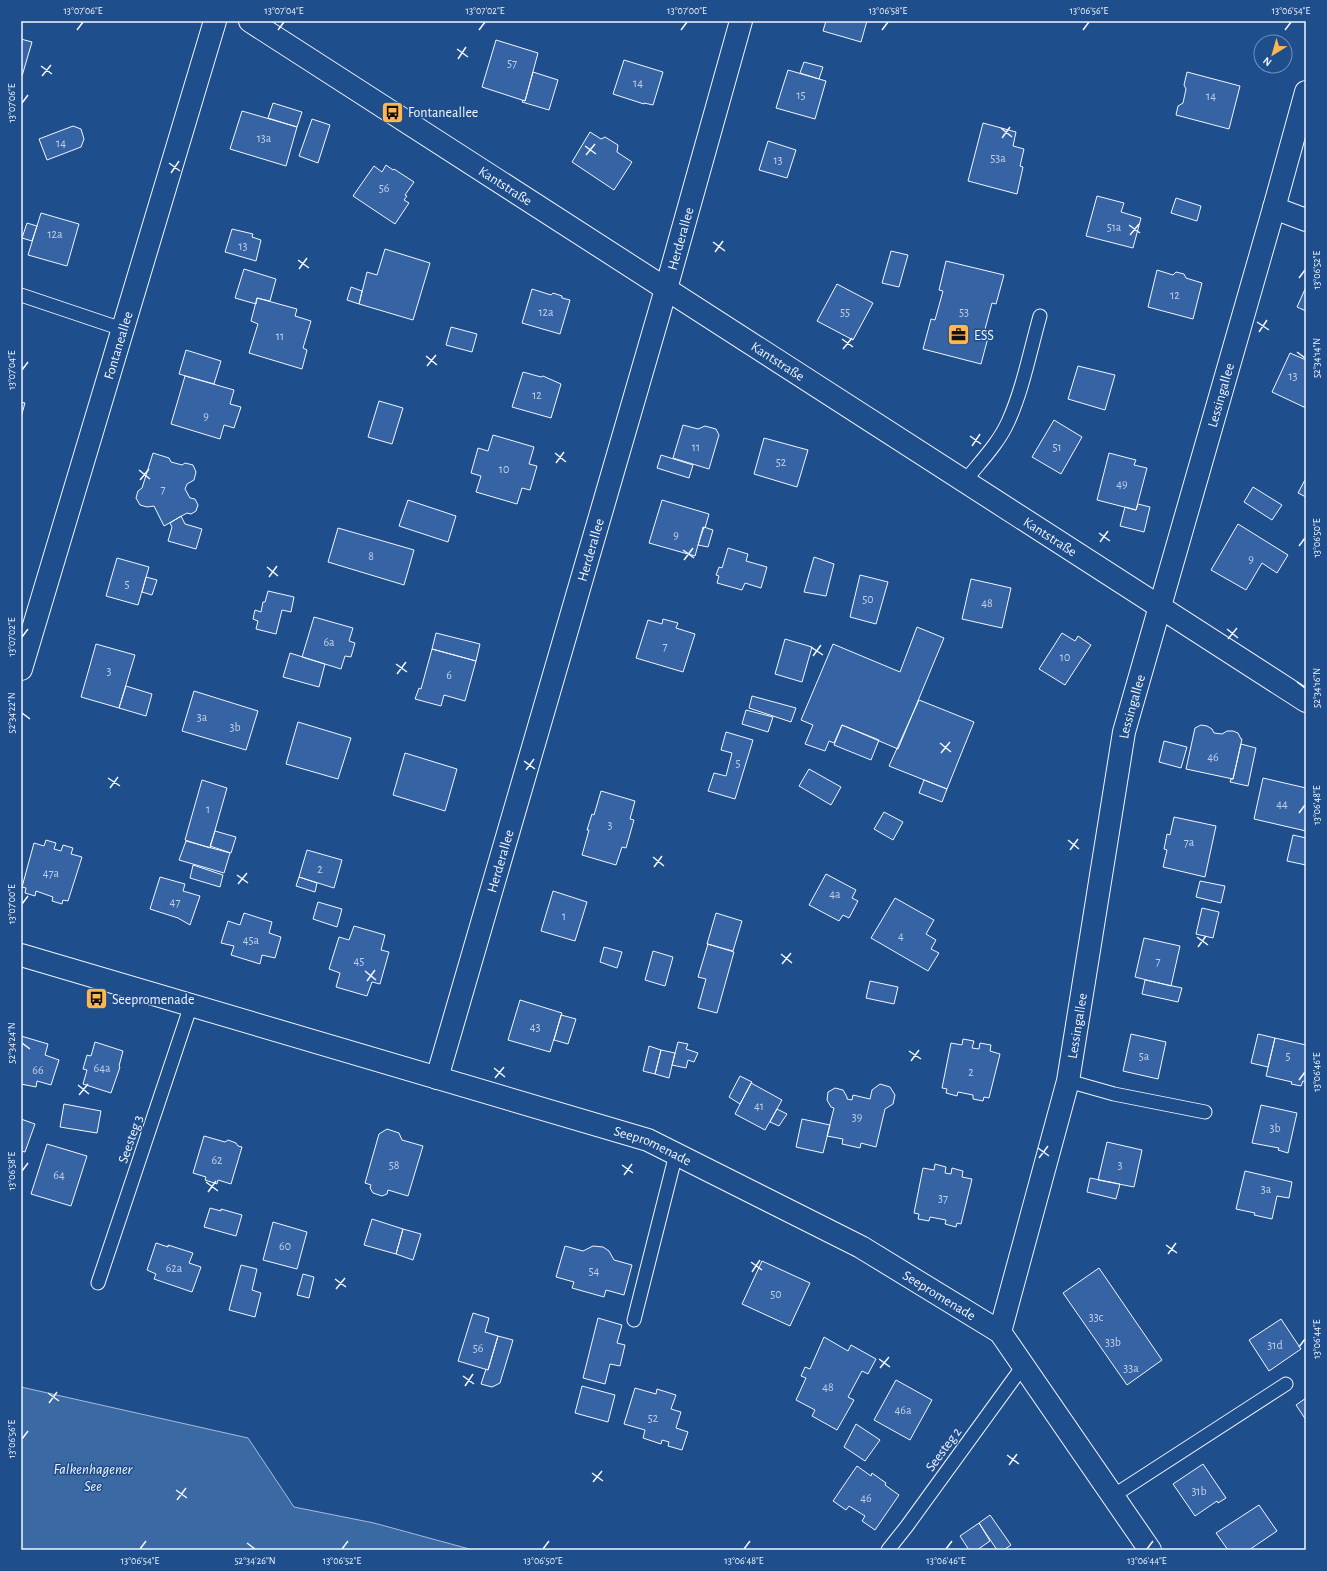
<svg xmlns="http://www.w3.org/2000/svg" width="1327" height="1571" viewBox="0 0 1327 1571" font-family="'Alegreya Sans',sans-serif">
	<style>
		.water { fill: #3b69a3; stroke: #a8bbd7 }
		.building { fill: #3563a3; stroke: #f2f6ff }
		.lines { fill: none; stroke-linecap: round; stroke-linejoin: round }
		.lane-casing { stroke: #f2f6ff; stroke-width: 15 }
		.street-casing { stroke: #f2f6ff; stroke-width: 24 }
		.lane { stroke: #1f4e8c; stroke-width: 13 }
		.street { stroke: #1f4e8c; stroke-width: 22 }
		.ticks { fill: none; stroke: #f2f6ff; stroke-width: 1.5 }
		.labels { text-anchor: middle; stroke-width: 3; stroke-linejoin: round; paint-order: stroke }
		.number-label { font-size: 12px; fill: #c3d1e8 }
		.poi-label { font-size: 14px; fill: #f2f6ff; stroke: #1f4e8c; text-anchor: start }
		.street-label { font-size: 14px; fill: #f2f6ff; stroke: #1f4e8c }
		.water-label { font-size: 15px; font-style: italic; fill: #f2f6ff; stroke: #1f4e8c }
		.neatline { fill: none; stroke: #f2f6ff; stroke-width: 1.5 }
		.ticks-label { font-size: 10px; text-anchor: middle; fill: #f2f6ff }
	</style>
	<rect width="100%" height="100%" fill="#1f4e8c"/>
	<path class="water" d="M21,1387L248,1438L294,1507L374,1523L473,1550H21Z"/>
	<path class="building" d="M826,21H867L861,42L823,31Z
		M21,39L32,42L22,76H21Z
		M496,40L538,53L525,101L482,87Z
		M624,60L663,72L653,105L644,103V104L613,94Z
		M804,62L823,67L819,79L800,73Z
		M788,70L826,81L815,119L776,108Z
		M533,72L558,80L549,110L522,102L523,100L525,101Z
		M1187,72L1240,86L1229,129L1176,115L1178,106L1183,103L1186,89L1184,85Z
		M273,103L302,112L297,127L268,118Z
		M242,111L297,127L286,166L230,149Z
		M312,119L330,125L318,163L299,156Z
		M983,123L1016,132L1013,146L1024,149L1020,166L1023,167L1017,194L968,181Z
		M73,126L81,129L84,139L81,147L47,160L39,139Z
		M590,132L601,139L605,137L618,145L617,152L632,162L614,190L572,162Z
		M768,141L796,150L787,178L759,170Z
		M386,165L393,170L394,169L414,182L405,195L407,196L404,200L409,203L395,224L353,196L374,166L382,172Z
		M1097,196L1124,203L1121,212L1141,218L1133,248L1086,236Z
		M1176,198L1201,206L1197,221L1171,213Z
		M41,213L79,224L67,266L28,255Z
		M27,223L37,226L32,241L22,238Z
		M232,229L253,234L252,237L261,240L256,261L225,252Z
		M385,249L430,263L413,320L359,304L367,272L377,275Z
		M891,251L908,255L899,287L882,283Z
		M946,261L1004,275L996,304L992,303L984,333L989,334L981,364L923,349L931,319L935,320L943,291L939,290Z
		M244,269L276,279L270,301L257,298L256,304L235,298Z
		M1157,270L1173,275L1176,272L1184,274L1186,278L1202,283L1193,319L1148,307Z
		M837,284L873,303L853,340L817,321Z
		M351,287L362,291L359,304L347,300Z
		M1306,287V311L1297,307Z
		M532,289L551,295L553,293L562,296V298L570,300L560,334L522,323Z
		M257,298L297,309L295,316L311,321L303,348L307,350L302,369L249,353L258,324L251,321Z
		M451,327L477,334L472,352L446,345Z
		M186,350L221,361L214,384L179,374Z
		M1290,353L1306,360V408L1272,392Z
		M1078,366L1115,375L1105,410L1068,399Z
		M523,372L541,377L543,376L561,384L551,418L512,407Z
		M185,376L234,390L230,404L241,407L234,428L224,425L220,439L171,424Z
		M379,401L403,408L392,444L368,437Z
		M21,402L25,403L21,417Z
		M1054,420L1082,437L1061,474L1032,457Z
		M683,425L698,429L705,426L716,429L719,435L709,469L673,458Z
		M493,435L534,447L529,464L537,466L530,490L522,488L517,504L476,492L481,476L471,473L478,448L488,451Z
		M764,438L808,450L797,487L754,474Z
		M153,453L169,458L171,462L182,465L185,463L193,465L196,472L194,480L187,484L185,489L190,498L195,499L198,505L196,511L191,514L187,513L164,526L154,506L147,507L140,505L136,498L138,491L142,488Z
		M1109,453L1136,460L1134,465L1147,468L1136,510L1097,500Z
		M661,455L693,465L689,478L657,468Z
		M1306,478V497L1298,493Z
		M1253,487L1282,505L1272,520L1244,502Z
		M408,500L456,516L448,542L399,526Z
		M662,500L709,514L705,528L703,527L695,556L649,543Z
		M1138,504L1150,507L1144,532L1120,526L1125,507L1136,510Z
		M181,516L185,524L202,529L196,549L168,541L172,527L170,523Z
		M1238,524L1288,555L1277,573L1262,563L1246,590L1211,570Z
		M704,527L713,530L708,547L698,545Z
		M338,528L414,550L404,585L328,562Z
		M728,548L748,554L746,561L767,567L761,588L745,583L742,590L717,583L719,576L716,575L719,567L722,568Z
		M814,557L834,564L826,596L804,592Z
		M117,558L149,567L138,605L106,596Z
		M860,575L888,582L876,624L850,617Z
		M146,577L157,580L152,595L142,592Z
		M971,579L1011,588L1002,628L962,619Z
		M268,591L294,597L291,612L282,610L276,634L256,629L258,621L253,619L255,610L261,612L263,602H265Z
		M314,617L353,628L349,641L355,643L351,657L345,656L341,669L302,657Z
		M663,619L678,623L676,628L695,634L683,672L636,658L648,620L662,624Z
		M917,627L944,638L898,749L842,725L834,743L829,741L825,751L805,744L813,725L801,720L833,644L900,672Z
		M436,633L480,644L476,661L432,649Z
		M1062,633L1075,641L1078,636L1091,645L1065,685L1039,669Z
		M785,639L812,647L802,682L775,674Z
		M96,644L135,655L119,708L81,697Z
		M432,649L476,661L465,701L444,695L441,706L415,699L419,688L421,689Z
		M290,653L325,664L319,687L283,677Z
		M126,686L152,694L146,716L119,708Z
		M194,691L258,711L246,750L182,731Z
		M752,696L796,708L791,722L749,708Z
		M919,700L974,722L947,789L889,766Z
		M746,710L773,717L768,732L742,724Z
		M298,722L351,738L338,779L286,764Z
		M842,725L879,740L871,760L834,745Z
		M1201,725L1207,726L1212,729L1214,733L1222,734L1227,731H1233L1238,733L1241,739H1242L1233,779L1186,769L1195,728Z
		M726,732L753,740L735,799L708,791L714,773L726,776L732,753L721,750Z
		M1164,741L1187,747L1181,768L1159,762Z
		M1241,744L1256,748L1248,786L1230,782L1231,779H1233Z
		M405,753L457,769L445,811L393,795Z
		M809,769L841,787L831,805L799,786Z
		M1263,778L1306,788V831L1254,819Z
		M202,780L227,788L210,848L185,840Z
		M924,780L947,789L942,802L919,793Z
		M601,791L635,801L630,819L634,820L626,848L622,847L616,865L582,855L589,830H587L592,814L594,815Z
		M884,812L903,822L893,840L874,829Z
		M1174,817L1216,826L1205,877L1163,867L1167,850L1164,849L1167,834L1170,835Z
		M215,831L236,837L231,853L210,846Z
		M1293,835L1306,838V865L1287,861Z
		M46,840L56,843L54,849L61,851L63,845L73,848L71,854L82,857L68,901L63,900L62,904L52,901L53,897L36,891L35,896L25,893L26,888L22,887L34,843L44,846Z
		M186,841L230,853L224,873L179,860Z
		M307,850L342,860L334,888L299,877Z
		M193,865L223,875L220,887L190,878Z
		M826,874L856,890L852,898L858,901L849,918L843,915L839,921L809,905Z
		M160,877L185,884L183,891L200,896L190,925L178,918L150,909Z
		M299,877L317,883L315,892L296,886Z
		M1200,881L1225,886L1221,903L1196,897Z
		M553,891L587,902L575,941L541,931Z
		M895,898L934,920L926,934L936,940L931,949L939,953L928,971L871,938Z
		M318,902L342,909L337,927L313,919Z
		M1202,908L1219,912L1213,938L1196,934Z
		M244,913L272,922L269,933L281,937L275,958L262,955L260,964L231,955L234,946L221,943L228,921L240,925Z
		M716,913L742,921L733,951L707,944Z
		M354,926L385,935L381,950L389,952L380,984L372,982L367,996L336,987L340,973L329,969L339,937L349,940Z
		M1144,938L1180,946L1171,986L1135,977Z
		M708,944L734,952L717,1013L698,1008L706,979L698,977Z
		M604,947L622,952L617,968L600,962Z
		M653,951L673,957L665,986L645,980Z
		M1145,980L1182,988L1178,1002L1142,994Z
		M870,981L898,987L894,1004L866,998Z
		M520,1000L562,1013L550,1052L508,1040Z
		M561,1015L576,1019L568,1044L554,1040Z
		M1131,1034L1166,1042L1158,1079L1123,1071Z
		M1258,1034L1275,1038L1268,1067L1251,1063Z
		M21,1036L48,1044L45,1055L59,1060L51,1085L37,1081L36,1087L21,1084Z
		M1275,1038L1306,1045V1082L1303,1081L1301,1086L1291,1084L1292,1082L1266,1076Z
		M963,1039L974,1041L972,1048L979,1049L980,1043L991,1045L990,1051L1000,1054L989,1098L984,1097L983,1101L973,1099V1095L958,1092L957,1096L946,1093L947,1089L942,1088L951,1043L962,1045Z
		M95,1042L123,1051L119,1066L120,1067L111,1093L83,1084L87,1070L83,1069L87,1055L91,1056Z
		M678,1042L688,1044L686,1049L698,1053L694,1062L688,1060L686,1068L672,1065Z
		M649,1046L661,1050L655,1074L643,1071Z
		M661,1050L675,1053L669,1078L655,1074Z
		M740,1076L752,1082L740,1104L729,1097Z
		M751,1083L782,1100L765,1130L735,1114Z
		M880,1084L890,1087L895,1095L893,1104L885,1109L876,1147L861,1143L860,1148L842,1144L843,1139L827,1136L834,1108L831,1107L827,1100L828,1092L835,1088L843,1090L847,1097V1099L852,1100L853,1095L870,1099L872,1090Z
		M64,1104L101,1111L97,1133L60,1127Z
		M1261,1105L1297,1113L1288,1153L1278,1150L1279,1148L1252,1143Z
		M777,1109L787,1114L779,1126L770,1122Z
		M21,1119L35,1124L25,1152L21,1151Z
		M802,1119L830,1125L823,1153L796,1147Z
		M387,1129L399,1133L402,1140L423,1146L408,1196L388,1190L387,1194L382,1196L373,1193L370,1188L371,1185L365,1183L379,1134Z
		M204,1136L225,1142L228,1140L236,1143L238,1146L242,1147L231,1184L218,1180L217,1184L205,1180L206,1177L193,1173Z
		M1107,1142L1142,1150L1134,1187L1098,1180Z
		M47,1144L87,1156L71,1206L31,1194Z
		M935,1164L946,1167L945,1173L951,1174L952,1168L963,1171L962,1177L972,1179L961,1224L957,1223L956,1227L945,1224L946,1220L930,1217L929,1221L918,1219L919,1214L914,1213L923,1168L934,1170Z
		M1245,1171L1292,1182L1289,1198L1277,1196L1272,1219L1254,1215L1255,1213L1236,1209Z
		M1090,1178L1120,1184L1116,1199L1087,1192Z
		M210,1208L221,1211V1209L242,1215L236,1236L204,1227Z
		M372,1219L403,1229L396,1254L364,1245Z
		M273,1222L307,1232L297,1269L263,1260Z
		M403,1229L421,1234L413,1260L396,1254Z
		M156,1243L168,1247V1245L193,1253L189,1263L201,1267L192,1292L154,1279L156,1274L147,1270Z
		M565,1246L583,1251L593,1246L603,1247L609,1251L614,1260L632,1265L624,1295L606,1290L604,1297L572,1288L574,1282L556,1277Z
		M762,1261L810,1283L790,1326L742,1304Z
		M241,1265L257,1269L252,1290L261,1293L255,1317L229,1310Z
		M1099,1268L1162,1360L1127,1385L1063,1293Z
		M303,1274L314,1277L309,1298L297,1295Z
		M473,1313L489,1318L485,1332L498,1336L488,1370L458,1361Z
		M598,1318L622,1325L617,1343L625,1345L620,1366L610,1364L605,1384L583,1378Z
		M1281,1319L1301,1349L1269,1371L1249,1340Z
		M498,1336L513,1340L500,1383L492,1387L481,1384L486,1369L488,1370Z
		M824,1337L848,1351L851,1345L876,1359L868,1374L862,1371L848,1397L854,1400L837,1430L812,1416L815,1410L796,1400L806,1378L801,1376L805,1367L810,1369Z
		M896,1380L932,1400L910,1440L874,1420Z
		M582,1386L615,1395L608,1422L575,1413Z
		M635,1388L656,1394L657,1389L676,1395L671,1409L681,1412L676,1428L688,1432L682,1450L668,1446L669,1442L662,1440L661,1444L643,1438L645,1430L624,1424Z
		M1306,1398V1420L1296,1405Z
		M856,1424L880,1440L865,1461L844,1447Z
		M1203,1464L1226,1498L1218,1503L1217,1501L1195,1516L1173,1484Z
		M857,1466L871,1476L872,1473L886,1483L885,1485L899,1495L875,1530L862,1521L865,1516L849,1506L846,1510L833,1501Z
		M1259,1505L1277,1531L1249,1550H1228L1216,1533Z
		M990,1515L1011,1545L1004,1550H997L979,1523Z
		M979,1523L990,1541L977,1550H969L960,1536Z"/>
	<g class="lines">
		<defs>
			<path id="lane" d="M21,295L122,329
				M965,481C980,462 998,444 1008,422C1023,389 1030,351 1040,316
				M1068,1081L1114,1094L1205,1112
				M98,1283L191,1005
				M634,1320L676,1154
				M1113,1496L1286,1384
				M888,1550L907,1526L1023,1366"/>
			<g id="street">
				<path id="s1" d="M250,21L1306,701"/>
				<path d="M1274,208L1306,220"/>
				<path id="s2" d="M21,669L215,21"/>
				<path id="s3" d="M21,955L648,1140L861,1247L1000,1332L1150,1550"/>
				<path id="s4" d="M437,1078L666,289L741,21"/>
				<path id="s5" d="M1000,1332L1068,1081L1124,732L1274,208L1306,92"/>
			</g>
		</defs>
		<use href="#lane" class="lane-casing"/>
		<use href="#street" class="street-casing"/>
		<use href="#lane" class="lane"/>
		<use href="#street" class="street"/>
	</g>
	<path class="ticks" d="M77,30L83,22M278,30L284,22M479,30L485,22M681,30L687,22M882,30L888,22M1083,30L1089,22M1285,30L1291,22M457,49L468,57M458,59L466,47M41,66L52,74M42,76L51,65M22,103L28,95M1001,128L1012,137M1002,138L1010,127M585,146L596,154M586,155L595,144M169,163L180,171M171,173L179,161M1129,225L1140,233M1130,235L1139,224M713,242L725,251M715,252L723,241M298,260L309,268M299,269L307,258M1299,278L1305,270M1257,322L1269,330M1259,332L1267,320M842,339L853,347M843,349L852,338M1297,352L1305,358M426,356L437,365M427,366L436,355M22,370L28,362M970,436L981,444M972,446L980,434M555,453L566,462M556,463L564,452M139,470L150,479M140,480L149,469M1099,533L1110,541M1100,542L1108,531M1299,546L1305,538M683,550L694,558M684,560L693,548M267,567L278,576M269,577L277,566M1227,629L1238,638M22,637L28,629M1228,639L1237,628M811,647L823,655M813,656L821,645M396,664L407,672M397,674L406,662M1297,682L1305,688M22,713L30,719M940,743L951,752M941,753L950,742M524,761L535,769M526,770L534,759M108,778L120,786M110,788L118,777M1299,813L1305,805M1068,840L1079,849M1070,850L1078,839M653,857L664,866M654,867L662,856M237,875L248,883M238,884L247,873M22,904L28,896M1197,937L1208,945M1198,947L1206,936M781,954L792,963M782,964L791,953M365,971L376,980M367,981L375,970M22,1043L30,1049M909,1051L921,1059M911,1061L919,1050M494,1068L505,1077M495,1078L504,1067M1299,1080L1305,1072M78,1085L89,1094M79,1095L88,1084M1038,1148L1049,1156M1039,1158L1048,1146M622,1165L633,1173M22,1171L28,1163M624,1175L632,1164M206,1182L218,1191M208,1192L216,1181M1166,1245L1177,1253M1168,1254L1176,1243M751,1262L762,1270M752,1272L760,1260M335,1279L346,1287M336,1289L345,1278M1299,1347L1305,1339M879,1359L890,1367M880,1368L889,1357M463,1376L474,1384M465,1386L473,1374M48,1393L59,1401M49,1403L57,1392M22,1439L28,1431M1007,1455L1019,1464M1009,1465L1017,1454M592,1473L603,1481M593,1482L602,1471M176,1490L187,1498M177,1500L186,1488M247,1543L255,1549M140,1549L146,1541M342,1549L348,1541M543,1549L549,1541M744,1549L750,1541M946,1549L952,1541M1147,1549L1153,1541"/>
	<defs>
		<symbol id="bus-square" viewBox="-11 -11 22 22"><rect x="-9" y="-9" width="18" height="18" rx="4" fill="#ffb74d" stroke="#1f4e8c"/><path d="M-5-6H5V4H4V6H2V4H-2V6H-4V4H-5ZM-3.5-4V0h7V-4ZM-3.5 1.2v1.5H-2V1.2ZM2 1.2v1.5H3.5V1.2Z" fill="#111"/></symbol>
		<symbol id="office-square" viewBox="-11 -11 22 22"><rect x="-9" y="-9" width="18" height="18" rx="4" fill="#ffb74d" stroke="#1f4e8c"/><path d="M-6-3h4V-5.5h4V-3h4V5H-6ZM-1-4.5V-3h2v-1.5ZM-6 0V1H6V0Z" fill="#111"/></symbol>
	</defs>
	<g fill-rule="evenodd">
		<use href="#bus-square" x="380" y="100" width="25" height="25"/>
		<use href="#office-square" x="946" y="322" width="25" height="25"/>
		<use href="#bus-square" x="84" y="986" width="25" height="25"/>
	</g>
	<g class="labels">
		<g class="number-label">
			<text x="512" y="67">57</text>
			<text x="638" y="87">14</text>
			<text x="801" y="99">15</text>
			<text x="1211" y="100">14</text>
			<text x="264" y="142">13a</text>
			<text x="61" y="147">14</text>
			<text x="998" y="162">53a</text>
			<text x="778" y="164">13</text>
			<text x="384" y="192">56</text>
			<text x="1114" y="231">51a</text>
			<text x="55" y="238">12a</text>
			<text x="243" y="250">13</text>
			<text x="1175" y="299">12</text>
			<text x="546" y="316">12a</text>
			<text x="845" y="316">55</text>
			<text x="964" y="316">53</text>
			<text x="280" y="340">11</text>
			<text x="1293" y="380">13</text>
			<text x="537" y="399">12</text>
			<text x="206" y="420">9</text>
			<text x="696" y="451">11</text>
			<text x="1057" y="451">51</text>
			<text x="781" y="466">52</text>
			<text x="504" y="473">10</text>
			<text x="1122" y="488">49</text>
			<text x="163" y="493">7</text>
			<text x="676" y="539">9</text>
			<text x="371" y="560">8</text>
			<text x="1251" y="563">9</text>
			<text x="127" y="588">5</text>
			<text x="868" y="603">50</text>
			<text x="987" y="607">48</text>
			<text x="329" y="646">6a</text>
			<text x="665" y="650">7</text>
			<text x="1065" y="661">10</text>
			<text x="109" y="675">3</text>
			<text x="449" y="679">6</text>
			<text x="202" y="721">3a</text>
			<text x="235" y="731">3b</text>
			<text x="1213" y="761">46</text>
			<text x="738" y="767">5</text>
			<text x="1282" y="808">44</text>
			<text x="208" y="813">1</text>
			<text x="610" y="829">3</text>
			<text x="1189" y="846">7a</text>
			<text x="320" y="873">2</text>
			<text x="51" y="877">47a</text>
			<text x="835" y="898">4a</text>
			<text x="175" y="906">47</text>
			<text x="564" y="920">1</text>
			<text x="901" y="940">4</text>
			<text x="251" y="944">45a</text>
			<text x="359" y="965">45</text>
			<text x="1158" y="965">7</text>
			<text x="535" y="1031">43</text>
			<text x="1144" y="1060">5a</text>
			<text x="1288" y="1060">5</text>
			<text x="102" y="1072">64a</text>
			<text x="38" y="1074">66</text>
			<text x="971" y="1076">2</text>
			<text x="759" y="1110">41</text>
			<text x="857" y="1121">39</text>
			<text x="1275" y="1132">3b</text>
			<text x="217" y="1164">62</text>
			<text x="394" y="1169">58</text>
			<text x="1120" y="1169">3</text>
			<text x="59" y="1179">64</text>
			<text x="1266" y="1193">3a</text>
			<text x="943" y="1202">37</text>
			<text x="285" y="1250">60</text>
			<text x="174" y="1272">62a</text>
			<text x="594" y="1275">54</text>
			<text x="776" y="1298">50</text>
			<text x="1096" y="1321">33c</text>
			<text x="1113" y="1346">33b</text>
			<text x="1275" y="1349">31d</text>
			<text x="478" y="1352">56</text>
			<text x="1131" y="1372">33a</text>
			<text x="828" y="1391">48</text>
			<text x="903" y="1414">46a</text>
			<text x="653" y="1422">52</text>
			<text x="1199" y="1495">31b</text>
			<text x="866" y="1502">46</text>
		</g>
		<g class="poi-label">
			<text x="408" y="117">Fontaneallee</text>
			<text x="974" y="340">ESS</text>
			<text x="112" y="1004">Seepromenade</text>
		</g>
		<g class="street-label">
			<text dy="5" stroke="none"><textPath href="#s1" startOffset="304">Kantstraße</textPath></text>
			<text dy="5" stroke="none"><textPath href="#s4" startOffset="874">Herderallee</textPath></text>
			<text dy="5" stroke="none"><textPath href="#s2" startOffset="338">Fontaneallee</textPath></text>
			<text dy="5" stroke="none"><textPath href="#s1" startOffset="628">Kantstraße</textPath></text>
			<text dy="5" stroke="none"><textPath href="#s5" startOffset="964">Lessingallee</textPath></text>
			<text dy="5" stroke="none"><textPath href="#s1" startOffset="952">Kantstraße</textPath></text>
			<text dy="5" stroke="none"><textPath href="#s4" startOffset="550">Herderallee</textPath></text>
			<text dy="5" stroke="none"><textPath href="#s5" startOffset="640">Lessingallee</textPath></text>
			<text dy="5" stroke="none"><textPath href="#s4" startOffset="226">Herderallee</textPath></text>
			<text dy="5" stroke="none"><textPath href="#s5" startOffset="316">Lessingallee</textPath></text>
			<text transform="translate(130 1139) rotate(-71)" y="5">Seesteg 3</text>
			<text dy="5" stroke="none"><textPath href="#s3" startOffset="660">Seepromenade</textPath></text>
			<text dy="5" stroke="none"><textPath href="#s3" startOffset="984">Seepromenade</textPath></text>
			<text transform="translate(943 1449) rotate(-54)" y="5">Seesteg 2</text>
		</g>
		<g class="water-label">
			<text x="93" y="1474">Falkenhagener<tspan x="93" dy="17">See</tspan></text>
		</g>
	</g>
	<rect width="1327" height="1571" fill="none" stroke="#1f4e8c" stroke-width="44"/>
	<g transform="translate(1273 54) rotate(217)"><circle r="19" fill="#1f4e8c" stroke="#7391ba"/>
	<path d="M0-3L7 15L0 10L-7 15Z" fill="#ffb74d"/>
	<text y="-6" font-size="11" font-weight="bold" text-anchor="middle" fill="#f2f6ff">N</text>
	</g>
	<rect x="22" y="22" width="1283" height="1527" class="neatline"/>
	<g class="ticks-label">
		<text x="83" y="14">13°07'06"E</text>
		<text x="284" y="14">13°07'04"E</text>
		<text x="485" y="14">13°07'02"E</text>
		<text x="687" y="14">13°07'00"E</text>
		<text x="888" y="14">13°06'58"E</text>
		<text x="1089" y="14">13°06'56"E</text>
		<text x="1291" y="14">13°06'54"E</text>
		<text transform="translate(11 103) rotate(-90)" y="4">13°07'06"E</text>
		<text transform="translate(1316 270) rotate(-90)" y="4">13°06'52"E</text>
		<text transform="translate(1316 358) rotate(-90)" y="4">52°34'14"N</text>
		<text transform="translate(11 370) rotate(-90)" y="4">13°07'04"E</text>
		<text transform="translate(1316 538) rotate(-90)" y="4">13°06'50"E</text>
		<text transform="translate(11 637) rotate(-90)" y="4">13°07'02"E</text>
		<text transform="translate(1316 688) rotate(-90)" y="4">52°34'16"N</text>
		<text transform="translate(11 713) rotate(-90)" y="4">52°34'22"N</text>
		<text transform="translate(1316 805) rotate(-90)" y="4">13°06'48"E</text>
		<text transform="translate(11 904) rotate(-90)" y="4">13°07'00"E</text>
		<text transform="translate(11 1043) rotate(-90)" y="4">52°34'24"N</text>
		<text transform="translate(1316 1072) rotate(-90)" y="4">13°06'46"E</text>
		<text transform="translate(11 1171) rotate(-90)" y="4">13°06'58"E</text>
		<text transform="translate(1316 1339) rotate(-90)" y="4">13°06'44"E</text>
		<text transform="translate(11 1439) rotate(-90)" y="4">13°06'56"E</text>
		<text x="140" y="1564">13°06'54"E</text>
		<text x="255" y="1564">52°34'26"N</text>
		<text x="342" y="1564">13°06'52"E</text>
		<text x="543" y="1564">13°06'50"E</text>
		<text x="744" y="1564">13°06'48"E</text>
		<text x="946" y="1564">13°06'46"E</text>
		<text x="1147" y="1564">13°06'44"E</text>
	</g>
</svg>
